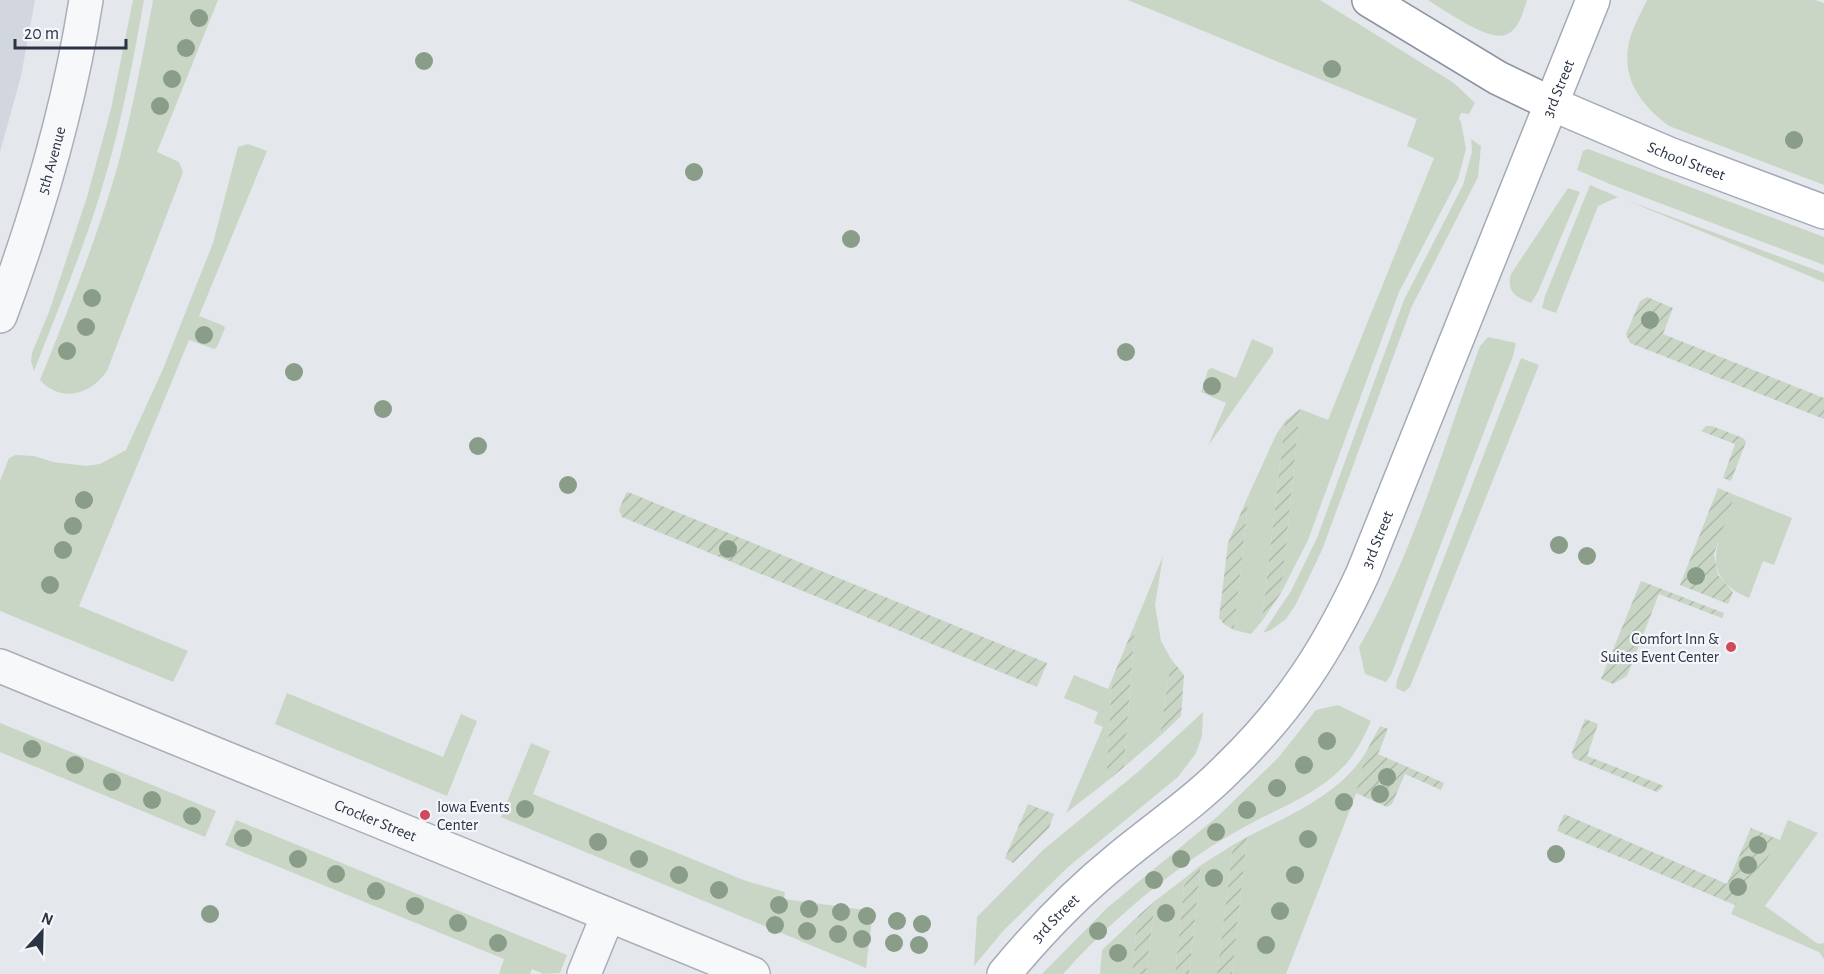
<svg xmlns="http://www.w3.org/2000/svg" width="1824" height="974" viewBox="0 0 1824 974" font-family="'Alegreya Sans',sans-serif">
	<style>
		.built { fill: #d2d6de }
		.grass { fill: #c9d6c5 }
		.garden { fill: url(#garden-furrows) }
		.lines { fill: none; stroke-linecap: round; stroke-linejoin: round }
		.minor-casing { stroke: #a9aeb7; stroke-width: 36 }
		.major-casing { stroke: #a3abb8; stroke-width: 36 }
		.highway-casing { stroke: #8b94a3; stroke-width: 36 }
		.minor { stroke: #f7f8fa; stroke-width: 33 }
		.major { stroke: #fff; stroke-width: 33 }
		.highway { stroke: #fff; stroke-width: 33 }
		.tree { fill: #899d89 }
		.poi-dot { fill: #d1495b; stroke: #f4f6f9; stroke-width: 2 }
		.labels { text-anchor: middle; stroke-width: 4.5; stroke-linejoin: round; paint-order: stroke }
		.street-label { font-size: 16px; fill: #2b3445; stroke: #f4f6f9 }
		.poi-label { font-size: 16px; fill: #2b3445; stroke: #f4f6f9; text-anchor: end }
	</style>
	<defs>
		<pattern id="garden-furrows" width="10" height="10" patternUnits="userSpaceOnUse" patternTransform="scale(1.5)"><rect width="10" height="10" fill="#c9d6c5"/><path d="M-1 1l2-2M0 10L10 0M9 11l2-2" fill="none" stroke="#adb8ab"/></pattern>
	</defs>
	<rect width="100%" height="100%" fill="#e4e7ec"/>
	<path class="built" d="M0,0H35L21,76L0,152Z"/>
	<path class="grass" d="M133,0H144C131,74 116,150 91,222C74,272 53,322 34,371L31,361L32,353L49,312L87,197L111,109Z
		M153,0H218L157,152L179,162L183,172L107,371C90,395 61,403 40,380C69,308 98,236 119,161C133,108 143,54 153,0Z
		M1128,0H1320L1454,83L1475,103L1469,114L1461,113L1459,119L1461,122L1466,149L1458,179L1399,292L1308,540L1281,593L1300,409L1328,420L1434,158L1407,146L1417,119Z
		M1428,0H1527C1523,12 1519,31 1505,35C1487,41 1444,10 1428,0Z
		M1647,0H1815L1824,3V185L1669,126C1644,107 1623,83 1628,48C1630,32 1640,15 1647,0Z
		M1471,139L1481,146L1478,177L1412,306L1322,550L1296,604L1286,619L1271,630L1263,633L1291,591L1317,538L1404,300L1463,185L1472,152Z
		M248,144L267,151L199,316L224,326L225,328L217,347L214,349L189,340L79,606L188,651L173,682L0,611V481L9,458L16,455L34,456L53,462L86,466L100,464L126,450L163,369L213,243L238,147Z
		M1588,149L1824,237V265L1617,187L1577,170L1583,151Z
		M1590,185L1618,197L1598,206L1556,313L1542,308L1545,296Z
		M1568,188L1580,192L1538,292L1531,303C1516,297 1506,292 1511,274Z
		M1626,200L1824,273V282Z
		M1488,337L1516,343L1513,356L1391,675L1386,682L1365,674L1359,647C1413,555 1443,447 1480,346Z
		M1252,339L1273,348V353L1208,446L1226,403L1201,392L1208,370L1212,368L1236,378Z
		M1521,358L1539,365L1410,687L1404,692L1396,688L1397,680Z
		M1285,421L1262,621L1251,634L1234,630L1249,494L1276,435Z
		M1735,495L1792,518L1774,565L1763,561L1749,598C1694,576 1721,536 1735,495Z
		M1163,556L1155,605L1161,641L1171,659L1160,736L1124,767L1135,624Z
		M1074,675L1108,689L1112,679L1106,782L1066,813L1103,727L1094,723L1098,712L1064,698Z
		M287,693L443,757L461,714L477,721L447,796L275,724Z
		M1338,705L1371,721C1364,737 1357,751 1346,764C1323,789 1290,804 1261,818C1238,830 1215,843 1194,858C1147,891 1101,931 1063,974H1042L1107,908L1218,816L1247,788L1278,758L1316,710Z
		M1203,712L1202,736L1196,753L1178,777L1068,867L1003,931L974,966L977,917L1043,850L1139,771Z
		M0,723L216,811L205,837L0,752Z
		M531,743L550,751L533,794L746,881L785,892L784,899L873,911L866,968L501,817Z
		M1366,752L1356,794L1286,974H1232L1247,837C1290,815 1341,794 1366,752Z
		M236,820L567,955L560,973L543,974L532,969L530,974H499L504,959L225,845Z
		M1788,820L1818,833L1765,906L1818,944L1824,943V959L1819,952L1731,914L1735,905L1780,840Z
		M1233,845L1217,974H1189L1201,865Z
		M1185,878L1175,974H1146L1155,901Z
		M1138,916L1132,974H1100L1102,950Z"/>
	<path class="garden" d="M1647,297L1673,308L1663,334L1824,398V419L1630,343L1626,334L1640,301Z
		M1300,409L1281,593L1262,621L1285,421Z
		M1706,426H1712L1743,438L1746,442L1731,481L1723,478L1735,444L1701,431Z
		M1718,488L1735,495L1714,554L1718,575L1733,592L1728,604L1680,585Z
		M628,492L1047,663L1037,687L622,517L619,510L626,493Z
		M1249,494L1234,630L1224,624L1219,618L1228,543Z
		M1641,581L1724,613L1722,618L1659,594L1627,676L1613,684L1601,679Z
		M1135,624L1124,767L1106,782L1112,679Z
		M1171,659L1184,675L1181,716L1160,736Z
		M1585,719L1598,724L1587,756L1664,786L1657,792L1573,758L1572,752Z
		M1380,726L1388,729L1378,754L1444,783L1441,790L1405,774L1392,804L1387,807L1356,793L1366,752Z
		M1028,804L1054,814L1049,828L1013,863L1005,858Z
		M1564,814L1727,884L1751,828L1780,840L1735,905L1557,831Z
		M1247,837L1232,974H1217L1233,845Z
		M1201,865L1189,974H1175L1185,878Z
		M1155,901L1146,974H1132L1138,916Z"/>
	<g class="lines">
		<defs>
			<g id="minor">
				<path id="s1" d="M0,316C38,214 69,108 86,0"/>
				<path id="s2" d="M0,666L753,974"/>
				<path d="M584,974L608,915"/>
			</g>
			<g id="major">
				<path id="s3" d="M1552,104L1669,154L1824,212"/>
				<path id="s4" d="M1004,974C1038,933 1075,894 1117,860C1154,829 1195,802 1229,767C1290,708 1328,649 1363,573L1593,0"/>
			</g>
			<path id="highway" d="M1369,0L1498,78L1552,104"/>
		</defs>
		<use href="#minor" class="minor-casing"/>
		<use href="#major" class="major-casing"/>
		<use href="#highway" class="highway-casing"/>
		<use href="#minor" class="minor"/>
		<use href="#major" class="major"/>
		<use href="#highway" class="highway"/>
	</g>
	<g class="tree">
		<circle cx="199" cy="18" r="9"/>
		<circle cx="186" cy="48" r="9"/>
		<circle cx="424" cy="61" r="9"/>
		<circle cx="1332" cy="69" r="9"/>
		<circle cx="172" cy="79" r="9"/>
		<circle cx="160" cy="106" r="9"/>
		<circle cx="1794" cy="140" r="9"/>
		<circle cx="694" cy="172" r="9"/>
		<circle cx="851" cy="239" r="9"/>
		<circle cx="92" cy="298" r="9"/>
		<circle cx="1650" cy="320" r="9"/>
		<circle cx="86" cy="327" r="9"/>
		<circle cx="204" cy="335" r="9"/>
		<circle cx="67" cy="351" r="9"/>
		<circle cx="1126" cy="352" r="9"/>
		<circle cx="294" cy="372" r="9"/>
		<circle cx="1212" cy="386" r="9"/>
		<circle cx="383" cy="409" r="9"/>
		<circle cx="478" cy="446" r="9"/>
		<circle cx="568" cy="485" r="9"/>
		<circle cx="84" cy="500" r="9"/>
		<circle cx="73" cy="526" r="9"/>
		<circle cx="1559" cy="545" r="9"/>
		<circle cx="728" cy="549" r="9"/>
		<circle cx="63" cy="550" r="9"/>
		<circle cx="1587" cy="556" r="9"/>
		<circle cx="1696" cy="576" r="9"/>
		<circle cx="50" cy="585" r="9"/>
		<circle cx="1327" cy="741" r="9"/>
		<circle cx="32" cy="749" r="9"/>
		<circle cx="75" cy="765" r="9"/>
		<circle cx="1304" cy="765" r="9"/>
		<circle cx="1387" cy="777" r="9"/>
		<circle cx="112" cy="782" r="9"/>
		<circle cx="1277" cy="788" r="9"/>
		<circle cx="1380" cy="794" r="9"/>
		<circle cx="152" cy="800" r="9"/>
		<circle cx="1344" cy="802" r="9"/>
		<circle cx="525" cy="809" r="9"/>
		<circle cx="1247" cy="810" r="9"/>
		<circle cx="192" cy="816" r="9"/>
		<circle cx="1216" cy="832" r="9"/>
		<circle cx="243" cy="838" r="9"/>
		<circle cx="1308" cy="839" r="9"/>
		<circle cx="598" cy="842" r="9"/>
		<circle cx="1758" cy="845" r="9"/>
		<circle cx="1556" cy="854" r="9"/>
		<circle cx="298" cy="859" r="9"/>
		<circle cx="639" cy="859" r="9"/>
		<circle cx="1181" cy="859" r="9"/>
		<circle cx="1748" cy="865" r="9"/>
		<circle cx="336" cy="874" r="9"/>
		<circle cx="679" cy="875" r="9"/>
		<circle cx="1295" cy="875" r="9"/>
		<circle cx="1214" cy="878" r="9"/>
		<circle cx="1154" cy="880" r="9"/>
		<circle cx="1738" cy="887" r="9"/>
		<circle cx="719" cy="890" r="9"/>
		<circle cx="376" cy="891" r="9"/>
		<circle cx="779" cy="905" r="9"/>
		<circle cx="415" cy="906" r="9"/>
		<circle cx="809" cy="909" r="9"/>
		<circle cx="1280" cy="911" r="9"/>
		<circle cx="841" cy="912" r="9"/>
		<circle cx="1166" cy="913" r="9"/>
		<circle cx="210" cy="914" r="9"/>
		<circle cx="867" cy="916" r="9"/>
		<circle cx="897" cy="921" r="9"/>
		<circle cx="458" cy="923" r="9"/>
		<circle cx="922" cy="924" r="9"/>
		<circle cx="775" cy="925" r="9"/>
		<circle cx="807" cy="931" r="9"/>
		<circle cx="1098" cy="931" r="9"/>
		<circle cx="838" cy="934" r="9"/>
		<circle cx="862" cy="939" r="9"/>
		<circle cx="498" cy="943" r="9"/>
		<circle cx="894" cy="943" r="9"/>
		<circle cx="919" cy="945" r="9"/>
		<circle cx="1266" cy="945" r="9"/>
		<circle cx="1118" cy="953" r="9"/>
	</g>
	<g class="poi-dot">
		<circle cx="1731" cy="647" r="6"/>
		<circle cx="425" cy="815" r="6"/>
	</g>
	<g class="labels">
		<g class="street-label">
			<text dy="6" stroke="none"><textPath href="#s4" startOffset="1066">3rd Street</textPath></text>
			<text dy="6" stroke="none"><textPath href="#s1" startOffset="164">5th Avenue</textPath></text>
			<text dy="6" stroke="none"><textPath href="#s3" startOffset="146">School Street</textPath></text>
			<text dy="6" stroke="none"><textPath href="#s4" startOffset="580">3rd Street</textPath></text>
			<text dy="6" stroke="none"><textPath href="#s2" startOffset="406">Crocker Street</textPath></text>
			<text dy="6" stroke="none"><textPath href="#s4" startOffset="76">3rd Street</textPath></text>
		</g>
		<g class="poi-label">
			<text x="1719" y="644">Comfort Inn &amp;<tspan x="1719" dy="18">Suites Event Center</tspan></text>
			<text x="437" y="812" text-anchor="start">Iowa Events<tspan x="437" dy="18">Center</tspan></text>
		</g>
	</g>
	<g transform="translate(42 932) rotate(22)" stroke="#f4f6f9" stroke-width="4.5" paint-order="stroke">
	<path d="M0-4.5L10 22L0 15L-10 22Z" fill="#2b3445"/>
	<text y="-9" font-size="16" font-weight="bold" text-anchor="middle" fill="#2b3445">N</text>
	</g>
	<path d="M15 39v9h111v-9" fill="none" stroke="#2b3445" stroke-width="3"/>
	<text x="24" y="39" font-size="18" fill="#2b3445" stroke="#f4f6f9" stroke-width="4.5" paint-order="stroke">20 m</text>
</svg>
